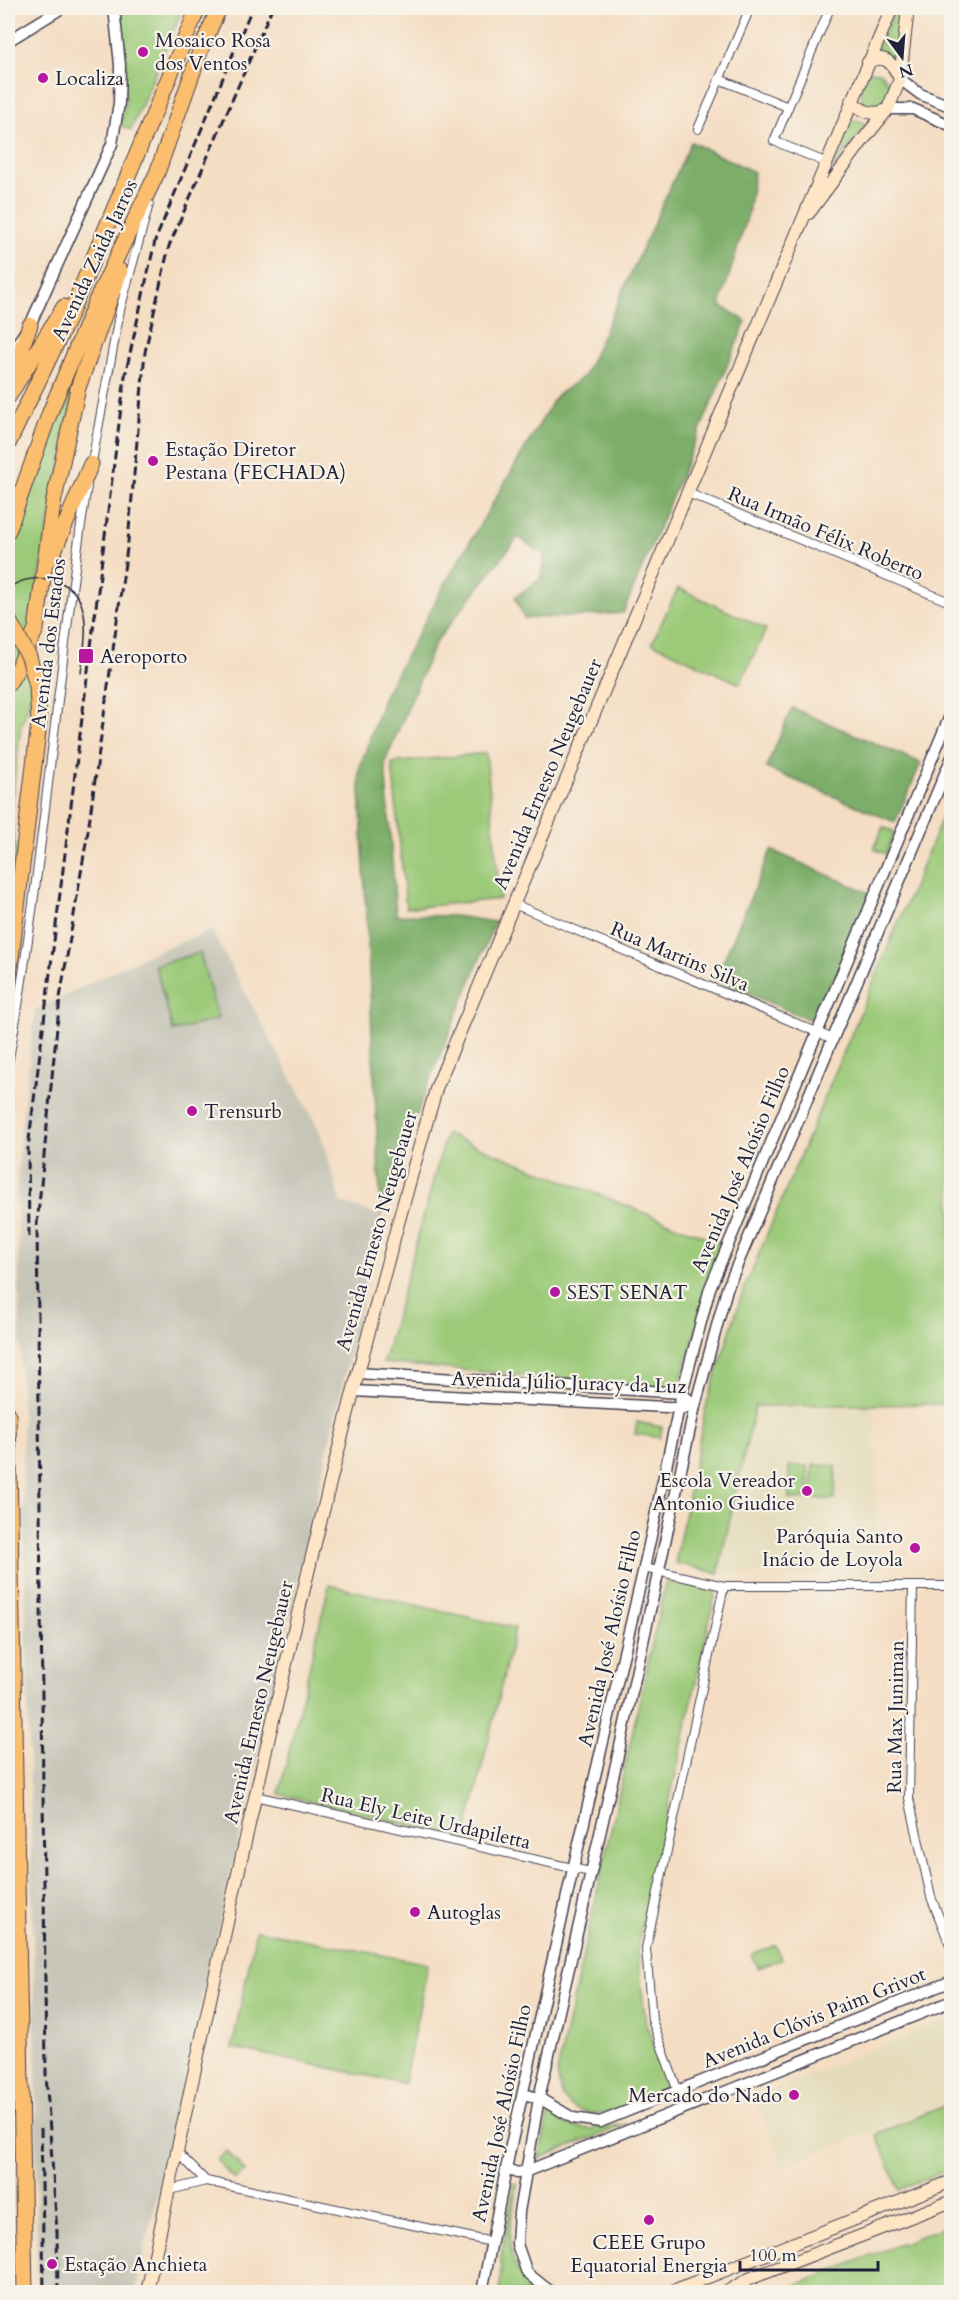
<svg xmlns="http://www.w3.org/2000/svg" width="959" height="2300" viewBox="0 0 959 2300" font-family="Cardo,serif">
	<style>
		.built { fill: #e4dbba }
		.industrial { fill: #c6c5b8 }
		.green { fill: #9cca79; stroke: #5f765a; stroke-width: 1.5 }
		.forest { fill: #7dae69; stroke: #506852; stroke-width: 1.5 }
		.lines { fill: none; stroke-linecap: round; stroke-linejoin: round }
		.minor-casing { stroke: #423e4f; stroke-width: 10 }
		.tertiary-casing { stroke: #423e4f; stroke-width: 13 }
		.secondary-casing { stroke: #423e4f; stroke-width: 14 }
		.motorway-casing { stroke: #423e4f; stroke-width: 17 }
		.minor { stroke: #fff; stroke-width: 8 }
		.tertiary { stroke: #fff; stroke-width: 10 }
		.secondary { stroke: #fde5c5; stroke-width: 12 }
		.motorway { stroke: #fbbe6e; stroke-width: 15 }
		.tram { stroke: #22223b; stroke-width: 1.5 }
		.rail { stroke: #22223b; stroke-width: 3; stroke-dasharray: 9 4.5; stroke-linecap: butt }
		.motorway-bridge-casing { stroke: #423e4f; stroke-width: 17; stroke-linecap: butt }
		.motorway-bridge { stroke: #fbbe6e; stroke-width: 15 }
		.poi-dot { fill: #b5179e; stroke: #f7f3e8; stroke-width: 2 }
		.labels { text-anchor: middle; stroke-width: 4.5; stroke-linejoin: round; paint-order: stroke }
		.poi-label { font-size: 20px; fill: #22223b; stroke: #f7f3e8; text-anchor: start }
		.street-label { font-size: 20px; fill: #22223b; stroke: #f7f3e8 }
	</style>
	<rect width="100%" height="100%" fill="#f7f3e8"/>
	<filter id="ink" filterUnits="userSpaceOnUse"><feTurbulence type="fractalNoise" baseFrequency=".0167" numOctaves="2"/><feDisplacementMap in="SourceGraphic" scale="12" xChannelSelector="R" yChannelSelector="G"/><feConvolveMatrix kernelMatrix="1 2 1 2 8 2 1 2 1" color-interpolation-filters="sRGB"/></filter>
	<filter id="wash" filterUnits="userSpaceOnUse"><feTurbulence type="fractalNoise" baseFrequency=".008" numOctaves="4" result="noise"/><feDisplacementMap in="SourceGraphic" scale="24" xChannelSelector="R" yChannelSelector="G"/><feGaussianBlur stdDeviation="1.35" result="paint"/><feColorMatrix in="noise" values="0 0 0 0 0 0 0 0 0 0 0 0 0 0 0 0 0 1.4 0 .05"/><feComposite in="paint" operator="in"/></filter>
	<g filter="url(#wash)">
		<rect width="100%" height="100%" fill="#f4ddc2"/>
		<path class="built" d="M755,1408H875L878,1576L719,1574Z
			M951,2017V2100L783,2167L755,2098Z"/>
		<path class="industrial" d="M212,931L320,1132L341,1202L381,1216L135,2292H37L36,2073L17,1186L20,1139L35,1010L151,953Z"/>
		<path class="green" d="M120,8H183L131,130L120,125L126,100Z
			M896,8H900L898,66L875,53Z
			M868,71L880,72L894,90L886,105L874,109L862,100L860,90Z
			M849,118L867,124L825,178Z
			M78,367L31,623V699L21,726L10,813L17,853L8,930V573L19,519Z
			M678,588L766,629L740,684L652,643Z
			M486,753L500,899L406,908L392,763Z
			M951,797V1404L755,1406L718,1573L675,1563L706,1406L742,1294Z
			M883,827L895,832L886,854L874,849Z
			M200,953L218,1019L173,1031L155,965Z
			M446,1134L723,1244L678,1389L383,1363Z
			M637,1422L662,1427L660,1438L635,1434Z
			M813,1465L836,1466L835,1499H812Z
			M789,1466H808L809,1498L789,1499Z
			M666,1581L716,1591L637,1949L646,2024L670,2088C640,2100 591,2131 565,2100C560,2094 559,2081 557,2073Z
			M329,1585L515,1628L465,1838L279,1794Z
			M256,1930L428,1964L404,2083L232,2048Z
			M776,1945L781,1959L758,1968L752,1954Z
			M951,2103V2169L899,2190L876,2134Z
			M550,2109L565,2125L589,2129L627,2124L538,2159Z
			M227,2151L245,2171L234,2180L217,2160Z
			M517,2183C518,2192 515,2202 513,2211C506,2244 509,2270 537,2292H500L501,2258L514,2184Z
			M951,2224V2292H779Z"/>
		<path class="forest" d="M691,142L754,172L748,214L720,305L746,321L623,613L569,617L524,618L515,597L540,579L545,556L518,537L435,643L385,762L396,915L455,916L495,922L425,1092L381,1216L359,770L384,696L445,584L556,396L584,376Z
			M792,708L921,763L895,822L766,768Z
			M771,850L871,894L818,1023L715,980Z"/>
	</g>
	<g filter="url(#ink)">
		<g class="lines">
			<defs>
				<path id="minor" d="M719,79L788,107
					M698,129L750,8
					M825,162L774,141L830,8
					M91,467L120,310L149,204
					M688,493L952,603
					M514,904L833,1039
					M8,1064C43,873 56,678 87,486
					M644,1568L724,1586H952
					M913,1587L909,1798L931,1897L952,1950
					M255,1796L590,1872
					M684,2108L652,2020L646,1948L724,1586
					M177,2152L206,2181
					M169,2190L206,2181L492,2242"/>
				<path id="tertiary" d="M8,41L62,8
					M900,79L920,94L952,107
					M888,109H913L952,126
					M8,357L30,325L112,144L119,103L120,65L114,8
					M357,1373L682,1393L695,1406
					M353,1391L685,1408
					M523,2094L539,2098L573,2118L600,2122L952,1981
					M507,2169L517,2173L527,2171L952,2001
					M482,2292L509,2154L573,1869L644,1568L682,1393L710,1288L952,711
					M551,2292L527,2273L517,2244L519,2212L539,2098L619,1751L695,1406L727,1289L952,757"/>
				<path id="secondary" d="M868,62C886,53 893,64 900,79
					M851,101C863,112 872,116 887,110
					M809,213L863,140L888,109L900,79L908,8
					M147,2292C233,1888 321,1483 437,1086L892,8
					M670,2292L952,2181
					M727,2292L749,2279L952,2201"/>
				<path id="motorway" d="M8,384L30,325
					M8,397L64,307
					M8,444L69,317L198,8
					M8,531L50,412L96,301L157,173L201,49L219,8
					M51,558L91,464
					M8,684L19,666L36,629L53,504L78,388L120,271
					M8,989L10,966
					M8,1414L25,2292"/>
			</defs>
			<use href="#minor" class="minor-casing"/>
			<use href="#tertiary" class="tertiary-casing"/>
			<use href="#secondary" class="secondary-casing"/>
			<use href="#motorway" class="motorway-casing"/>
			<use href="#minor" class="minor"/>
			<use href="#tertiary" class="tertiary"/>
			<use href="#secondary" class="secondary"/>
			<use href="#motorway" class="motorway"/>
			<path class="tram" d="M8,589C18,580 34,577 48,579C97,587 85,639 81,673"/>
			<path class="rail" d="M29,1237L28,1148L125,376L155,241L252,8
				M41,2128L44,2292
				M58,2292L57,2232L46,2074L37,1224L60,998L88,831L128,541L145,352L169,246L272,8"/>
			<defs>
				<path id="motorway-bridge" d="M8,619L29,657L37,686L39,723L10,966"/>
			</defs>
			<use href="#motorway-bridge" class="motorway-bridge-casing"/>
			<use href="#motorway-bridge" class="motorway-bridge"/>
		</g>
	</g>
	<g class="poi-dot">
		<circle cx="143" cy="52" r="6"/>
		<circle cx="43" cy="78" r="6"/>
		<circle cx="153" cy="461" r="6"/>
		<rect x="78" y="648" width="16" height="16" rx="3"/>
		<circle cx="192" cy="1111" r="6"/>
		<circle cx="555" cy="1292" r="6"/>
		<circle cx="807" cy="1491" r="6"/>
		<circle cx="915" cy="1548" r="6"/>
		<circle cx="415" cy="1912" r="6"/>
		<circle cx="794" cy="2095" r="6"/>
		<circle cx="649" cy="2220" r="6"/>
		<circle cx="52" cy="2264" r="6"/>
	</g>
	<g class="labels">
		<g class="poi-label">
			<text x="155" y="47">Mosaico Rosa<tspan x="155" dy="23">dos Ventos</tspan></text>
			<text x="55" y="85">Localiza</text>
			<text x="165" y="456">Estação Diretor<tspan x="165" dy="23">Pestana (FECHADA)</tspan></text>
			<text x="100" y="663">Aeroporto</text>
			<text x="204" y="1118">Trensurb</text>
			<text x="567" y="1299">SEST SENAT</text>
			<text x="795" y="1487" text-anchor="end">Escola Vereador<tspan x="795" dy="23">Antonio Giudice</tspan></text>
			<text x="903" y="1543" text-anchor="end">Paróquia Santo<tspan x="903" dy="23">Inácio de Loyola</tspan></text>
			<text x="427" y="1919">Autoglas</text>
			<text x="782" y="2102" text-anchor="end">Mercado do Nado</text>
			<text x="649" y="2249" text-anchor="middle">CEEE Grupo<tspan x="649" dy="23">Equatorial Energia</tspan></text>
			<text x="64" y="2271">Estação Anchieta</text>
		</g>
		<g class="street-label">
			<text transform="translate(94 260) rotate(-65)" y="7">Avenida Zaida Jarros</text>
			<text transform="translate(826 533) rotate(23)" y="7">Rua Irmão Félix Roberto</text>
			<text transform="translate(48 643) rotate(-83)" y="7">Avenida dos Estados</text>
			<text transform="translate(547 774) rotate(-67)" y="7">Avenida Ernesto Neugebauer</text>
			<text transform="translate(680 956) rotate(23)" y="7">Rua Martins Silva</text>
			<text transform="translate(740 1169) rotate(-67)" y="7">Avenida José Aloísio Filho</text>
			<text transform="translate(376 1231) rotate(-74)" y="7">Avenida Ernesto Neugebauer</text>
			<text transform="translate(569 1382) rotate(2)" y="7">Avenida Júlio Juracy da Luz</text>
			<text transform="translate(609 1638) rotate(-77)" y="7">Avenida José Aloísio Filho</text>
			<text transform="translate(258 1702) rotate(-77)" y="7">Avenida Ernesto Neugebauer</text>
			<text transform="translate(895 1717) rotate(-89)" y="7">Rua Max Juniman</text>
			<text transform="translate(426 1818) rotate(13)" y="7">Rua Ely Leite Urdapiletta</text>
			<text transform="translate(814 2017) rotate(-22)" y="7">Avenida Clóvis Paim Grivot</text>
			<text transform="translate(501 2113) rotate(-78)" y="7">Avenida José Aloísio Filho</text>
		</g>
	</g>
	<rect width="959" height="2300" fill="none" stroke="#f7f3e8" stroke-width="30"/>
	<g transform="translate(902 57) rotate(164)" stroke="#f7f3e8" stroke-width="4.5" paint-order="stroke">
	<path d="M0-4.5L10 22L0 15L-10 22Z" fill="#22223b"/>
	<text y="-9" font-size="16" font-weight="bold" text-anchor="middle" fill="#22223b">N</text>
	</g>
	<path d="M740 2261v9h138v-9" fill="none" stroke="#22223b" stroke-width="3"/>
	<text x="749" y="2261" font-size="18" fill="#22223b" stroke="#f7f3e8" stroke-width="4.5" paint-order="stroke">100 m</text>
</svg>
